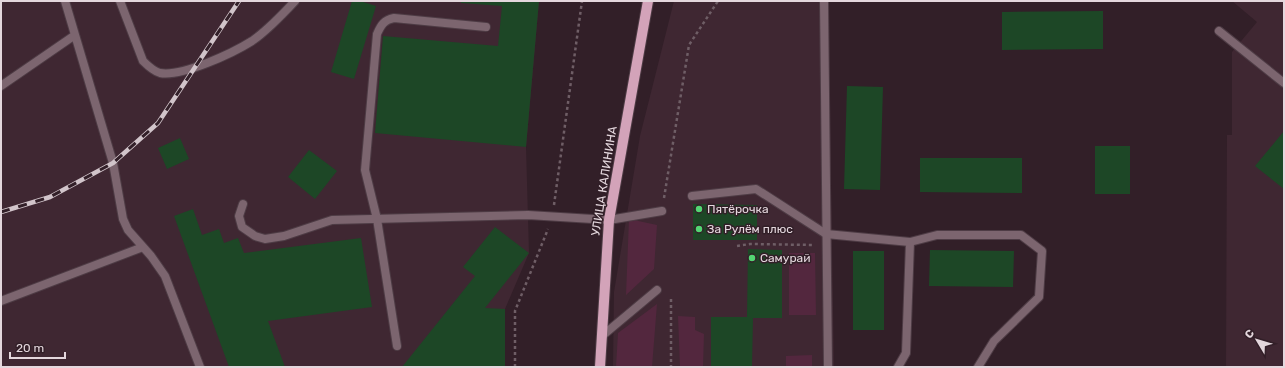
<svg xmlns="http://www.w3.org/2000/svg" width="1285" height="368" viewBox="0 0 1285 368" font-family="Rubik,sans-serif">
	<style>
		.built { fill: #3f2732 }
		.green { fill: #53273e }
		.building { fill: #1d4726 }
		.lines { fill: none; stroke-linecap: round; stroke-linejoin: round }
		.service-casing { stroke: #4e3c45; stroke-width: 10 }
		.minor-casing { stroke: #4e3c45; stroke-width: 10 }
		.primary-casing { stroke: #4e3c45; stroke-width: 12 }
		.path { stroke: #6f5e66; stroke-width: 2.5; stroke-dasharray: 3 3; stroke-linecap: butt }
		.service { stroke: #7c656f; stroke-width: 8 }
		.minor { stroke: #7c656f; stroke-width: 8 }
		.primary { stroke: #d3a3b9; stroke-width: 10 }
		.rail-casing { stroke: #d1c4ca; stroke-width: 4.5 }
		.rail { stroke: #321f28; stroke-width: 3; stroke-dasharray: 9; stroke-linecap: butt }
		.poi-dot { fill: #53d673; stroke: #321f28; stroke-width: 1.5 }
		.labels { text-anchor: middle; stroke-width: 3; stroke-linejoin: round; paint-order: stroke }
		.street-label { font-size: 12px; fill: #e4d7dd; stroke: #321f28 }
		.poi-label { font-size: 12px; fill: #e4d7dd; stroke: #321f28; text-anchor: start }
	</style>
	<rect width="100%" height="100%" fill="#321f28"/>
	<path class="built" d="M1,1H539L526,147L529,253L505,309V367H1Z
		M674,1H828L834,367H613L614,292L640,136Z
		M1232,1H1284V367H1226L1227,135H1232V52L1257,22Z"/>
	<path class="green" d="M629,219L657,225L654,269L626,295Z
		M789,253H815L816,315H789Z
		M657,304L652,367H616L618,333Z
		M678,316L695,317V330L704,334L703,367H680Z
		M812,355V367H786V356Z"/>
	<path class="building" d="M352,1H360L376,6L354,79L331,72Z
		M461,1H539L526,147L375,133L383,36L498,46L502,6L461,3Z
		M1103,11V49L1002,50V12Z
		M847,86L883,87L880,190L844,189Z
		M1284,131V189L1255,166Z
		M180,138L189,159L167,169L158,148Z
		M1095,146H1130V194H1095Z
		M309,150L337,171L315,199L288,177Z
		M920,158H1022V193L920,192Z
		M693,204L757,205V240H693Z
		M193,209L202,235L219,229L224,243L238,238L244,253L361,238L372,307L268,321L285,367H229L174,216Z
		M495,227L529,253L485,308L505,309V367H402L475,276L463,267Z
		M748,249L782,250V318H753L752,367H711V317H747Z
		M930,250L1014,251L1013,287L929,286Z
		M853,251H884V330H853Z"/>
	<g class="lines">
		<defs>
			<path id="service" d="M65,1L113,163L123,219L128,230L151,256L165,276L200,367
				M120,1L143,61C148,66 153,71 160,73C182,77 233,53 252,41C268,30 282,15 295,1
				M1219,31L1284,83
				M1,86L75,35
				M692,196L756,189L826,234L910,242
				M243,204L239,216L242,227L255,236L265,239L284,236L332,220L528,215L609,220L662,211
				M1,301L143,247
				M602,336L657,290
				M397,346L377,219L365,170L377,34C381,25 384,20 394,18L486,27
				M898,367L906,353L910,242L937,235H1021L1042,251L1039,297L994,341L978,367"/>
			<path id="minor" d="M824,1L828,367"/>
			<path id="primary" d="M600,367L609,220L648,1"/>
		</defs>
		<use href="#service" class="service-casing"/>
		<use href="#minor" class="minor-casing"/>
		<use href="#primary" class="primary-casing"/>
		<path class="path" d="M664,198L689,45L718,1
			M554,205L582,1
			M737,246L750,244L814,245
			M671,299V367
			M515,367V311L548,229"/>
		<use href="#service" class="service"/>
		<use href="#minor" class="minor"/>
		<use href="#primary" class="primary"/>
		<defs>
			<path id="rail" d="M1,212L50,197L113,163L158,123L239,1"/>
		</defs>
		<use href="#rail" class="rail-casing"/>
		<use href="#rail" class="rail"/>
	</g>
	<g class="poi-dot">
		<circle cx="699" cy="209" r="4"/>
		<circle cx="699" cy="229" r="4"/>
		<circle cx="752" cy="258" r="4"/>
	</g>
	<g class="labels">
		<g class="street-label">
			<text transform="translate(604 181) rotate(-81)" y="4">УЛИЦА КАЛИНИНА</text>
		</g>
		<g class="poi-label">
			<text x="707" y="213">Пятёрочка</text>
			<text x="707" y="233">За Рулём плюс</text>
			<text x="760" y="262">Самурай</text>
		</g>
	</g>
	<rect width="1285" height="368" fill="none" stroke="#e4d7dd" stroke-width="4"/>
	<g transform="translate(1257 340) rotate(308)" stroke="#321f28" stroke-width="3" paint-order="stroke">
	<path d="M0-3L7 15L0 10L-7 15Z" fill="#e4d7dd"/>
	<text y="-6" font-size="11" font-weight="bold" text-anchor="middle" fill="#e4d7dd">С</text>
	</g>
	<path d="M10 352v6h55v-6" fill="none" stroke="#e4d7dd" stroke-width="2"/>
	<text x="16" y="352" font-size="12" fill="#e4d7dd" stroke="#321f28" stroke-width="3" paint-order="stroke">20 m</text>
</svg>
